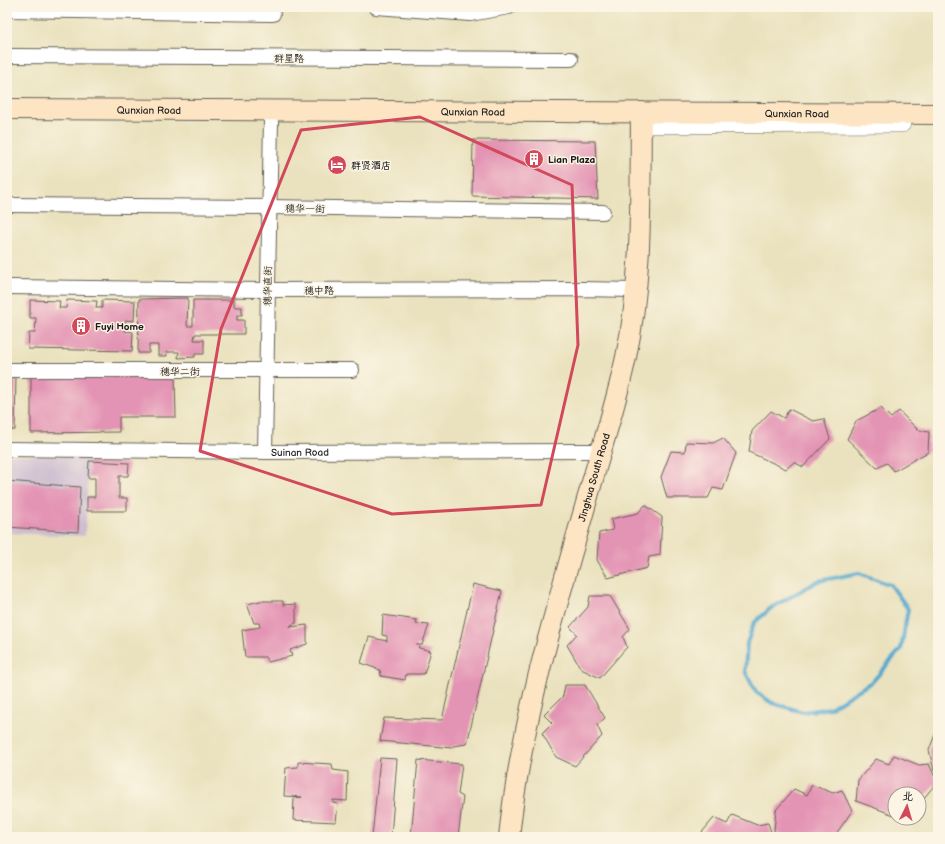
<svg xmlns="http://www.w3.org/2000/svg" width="945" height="844" viewBox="0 0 945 844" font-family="'Balsamiq Sans','LXGW WenKai TC',sans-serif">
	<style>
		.industrial { fill: #cebed1 }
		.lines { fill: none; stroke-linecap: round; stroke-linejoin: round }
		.stream { stroke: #51a8ce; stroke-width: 4 }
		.building { fill: #e393b3 }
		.minor-casing { stroke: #646155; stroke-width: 16 }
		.tertiary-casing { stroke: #646155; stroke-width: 18 }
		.secondary-casing { stroke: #646155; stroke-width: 22 }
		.minor { stroke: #fff; stroke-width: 14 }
		.tertiary { stroke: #fff; stroke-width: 17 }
		.secondary { stroke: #fde5c4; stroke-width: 20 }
		.marked { fill: none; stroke: #d1495b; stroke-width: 3; stroke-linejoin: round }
		.labels { text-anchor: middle; stroke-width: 3; stroke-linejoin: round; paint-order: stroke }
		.street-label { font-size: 10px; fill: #1c1c1c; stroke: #fcf5e5 }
		.poi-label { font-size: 10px; font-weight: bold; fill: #1c1c1c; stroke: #fcf5e5; text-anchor: start }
	</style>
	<rect width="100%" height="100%" fill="#fcf5e5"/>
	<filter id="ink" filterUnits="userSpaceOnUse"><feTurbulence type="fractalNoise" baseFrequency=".025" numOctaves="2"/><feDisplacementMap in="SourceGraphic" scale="8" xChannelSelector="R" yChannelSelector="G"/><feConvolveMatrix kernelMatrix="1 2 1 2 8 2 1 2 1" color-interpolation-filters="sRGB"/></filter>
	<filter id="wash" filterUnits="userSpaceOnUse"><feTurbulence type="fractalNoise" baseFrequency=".012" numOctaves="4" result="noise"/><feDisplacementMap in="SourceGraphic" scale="16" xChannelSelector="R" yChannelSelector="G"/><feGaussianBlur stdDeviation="0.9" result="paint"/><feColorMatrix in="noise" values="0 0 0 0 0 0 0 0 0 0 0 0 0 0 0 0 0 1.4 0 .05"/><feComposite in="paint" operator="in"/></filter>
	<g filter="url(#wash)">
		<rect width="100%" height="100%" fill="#eae2be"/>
		<path class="industrial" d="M7,454L89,457L85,536L7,533Z"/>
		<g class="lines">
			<path class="stream" d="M859,573L891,585L908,609L901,649L873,681L830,708L803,712L772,703L756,692L745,671L747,643L754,623L771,608L818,581Z"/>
		</g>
		<g id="blocks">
			<path class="building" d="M473,140L595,141L598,199L472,196Z
				M188,298L187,326H193V300H234V307H242V315H237V320H244V334H195L194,340H204V354H195V357L178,358L179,352H166L167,356H158V345H149V353H138L139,299Z
				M30,300L60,301L59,308H66L67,300L97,301L96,308H102V300L135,301L134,321L126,320L125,331L133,332L132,351L28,349L29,333H35L36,318H30Z
				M7,374H16L15,430H7Z
				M175,376L176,417H119V432L31,433V377Z
				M881,408L891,418L899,411L918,430L929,432L928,452L894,471L887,463L877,468L847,439L856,421Z
				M789,409L813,421L824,419L830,439L803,467L794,462L786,469L749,452L752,431L771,411L784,418Z
				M723,438L736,453L723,490L713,488L708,498H667L661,477L671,451L685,452L686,442L713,443Z
				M89,461L129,463L128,476H119V498H127V511H87V497H95V478H88Z
				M7,481L80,487L78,532L7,527Z
				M645,505L662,517L660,555L649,557L647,568L608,578L597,560L599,533L613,530L611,519L638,513Z
				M473,584L502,591L467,744L453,746L452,748L380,741L384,718L442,720Z
				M590,596H610L630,629L623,637L627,647L600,678L581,669L567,645L577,634L570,627L588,607Z
				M260,601H283V605L296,604V623L291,625L290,627L307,625V644L290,650L292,656L268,662L265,657H245L242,630L260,627L259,623H254L247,604Z
				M383,615L417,620L416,624L429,625L422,645H416L419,648L431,651L424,674H406L405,680L381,676L380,670L361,663L369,637L387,641V636L382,635Z
				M565,685H585L605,718L597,725L602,736L575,766L556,757L542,733L552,723L544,715L563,696Z
				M938,727V771H934L929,750Z
				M894,755L919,765L929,764L937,782L919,804V794H895L894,815L856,801L858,780L876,759L889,764Z
				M380,758L397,759L391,837H372Z
				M418,760L462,764L458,794L463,797L458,837H411Z
				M298,762L332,764L333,770L348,772L347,801L333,800V803L338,804L336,822L293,820L294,798L302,797L284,796L286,768L298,767Z
				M812,785L833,793L842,790L852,811L834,837H790L774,831L776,810L794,789L807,795Z
				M732,815L757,825L768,823L773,837H698L714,818L727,824Z"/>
		</g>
	</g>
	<g filter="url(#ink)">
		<use href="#blocks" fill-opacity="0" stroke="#646155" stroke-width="1"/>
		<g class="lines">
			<defs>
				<g id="minor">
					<path d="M376,7L470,14L509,7"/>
					<path d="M7,10L273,14"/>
					<path d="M7,56L571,59"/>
					<path d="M7,205L268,207L603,212"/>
					<path d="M7,287L267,290L583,289L632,290"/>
					<path d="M7,370H352"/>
					<path id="s1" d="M7,449L265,452L592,451"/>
					<path d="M265,452L271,120"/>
				</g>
				<path id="tertiary" d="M641,125L902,124"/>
				<g id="secondary">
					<path id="s2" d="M7,109L938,114"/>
					<path id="s3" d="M509,837C522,711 562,590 596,468C607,431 618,395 626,357C643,277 640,194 641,112"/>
				</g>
			</defs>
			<use href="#minor" class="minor-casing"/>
			<use href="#tertiary" class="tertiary-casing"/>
			<use href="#secondary" class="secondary-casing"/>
			<use href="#minor" class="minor"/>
			<use href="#tertiary" class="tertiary"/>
			<use href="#secondary" class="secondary"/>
		</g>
	</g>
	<path class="marked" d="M420,117L572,185L578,345L541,505L392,514L200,451L221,329L301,130Z"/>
	<defs>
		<symbol id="building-disc" viewBox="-11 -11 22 22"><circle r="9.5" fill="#d1495b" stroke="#fcf5e5"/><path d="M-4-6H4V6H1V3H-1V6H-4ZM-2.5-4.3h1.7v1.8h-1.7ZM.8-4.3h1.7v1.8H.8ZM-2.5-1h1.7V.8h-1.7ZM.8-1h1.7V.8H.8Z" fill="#fff"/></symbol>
		<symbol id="hotel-disc" viewBox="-11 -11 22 22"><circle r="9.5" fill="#d1495b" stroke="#fcf5e5"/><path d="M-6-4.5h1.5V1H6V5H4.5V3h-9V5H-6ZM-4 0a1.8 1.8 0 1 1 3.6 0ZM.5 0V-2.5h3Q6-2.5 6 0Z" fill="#fff"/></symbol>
	</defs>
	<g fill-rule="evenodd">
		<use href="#building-disc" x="523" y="148" width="22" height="22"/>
		<use href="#hotel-disc" x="326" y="154" width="22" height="22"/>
		<use href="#building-disc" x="70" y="315" width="22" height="22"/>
	</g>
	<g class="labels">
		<g class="street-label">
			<text x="289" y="62">群星路</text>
			<text dy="4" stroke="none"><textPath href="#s2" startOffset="142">Qunxian Road</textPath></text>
			<text dy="4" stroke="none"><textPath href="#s2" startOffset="466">Qunxian Road</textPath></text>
			<text dy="4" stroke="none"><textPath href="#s2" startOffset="790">Qunxian Road</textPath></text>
			<text transform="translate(305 208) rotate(1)" y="4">穗华一街</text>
			<text transform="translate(267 286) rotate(-89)" y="4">穗华直街</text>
			<text x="319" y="294">穗中路</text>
			<text x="180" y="375">穗华二街</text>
			<text dy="4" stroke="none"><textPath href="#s1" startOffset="293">Suinan Road</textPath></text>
			<text dy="4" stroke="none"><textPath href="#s3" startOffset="370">Jinghua South Road</textPath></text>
		</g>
		<g class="poi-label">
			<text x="548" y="163">Lian Plaza</text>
			<text x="351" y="169">群贤酒店</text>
			<text x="95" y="330">Fuyi Home</text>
		</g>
	</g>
	<rect width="945" height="844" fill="none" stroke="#fcf5e5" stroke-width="24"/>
	<g transform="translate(907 806) rotate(5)"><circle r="19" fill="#fcf5e5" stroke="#a29e95"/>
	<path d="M0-3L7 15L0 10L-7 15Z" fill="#d1495b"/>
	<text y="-6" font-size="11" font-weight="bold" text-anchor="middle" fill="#1c1c1c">北</text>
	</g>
</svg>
